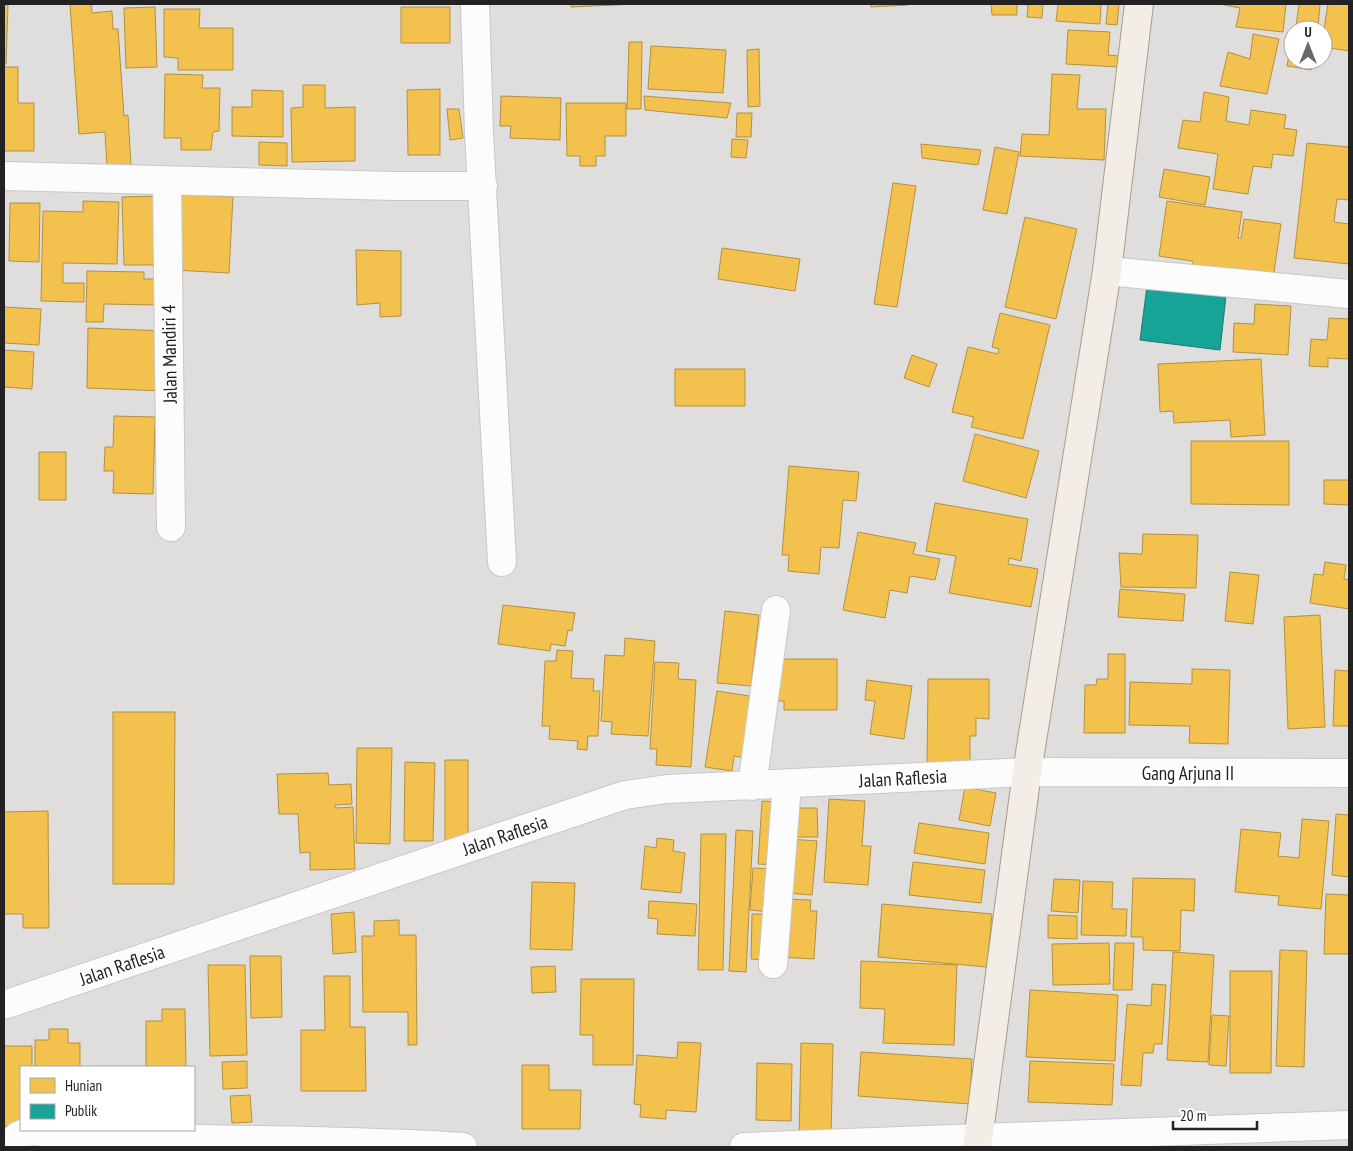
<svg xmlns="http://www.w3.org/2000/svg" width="1353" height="1151" viewBox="0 0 1353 1151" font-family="'PT Sans Narrow',sans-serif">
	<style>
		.residential { fill: #dfdedc; fill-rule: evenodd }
		.homes { fill: #f2c14e; stroke: #b49141 }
		.public { fill: #17a398; stroke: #1a7c75 }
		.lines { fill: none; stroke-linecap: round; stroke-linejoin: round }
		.minor-casing { stroke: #c9c8c7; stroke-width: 30 }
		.tertiary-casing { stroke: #c9c8c7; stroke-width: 30 }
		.primary-casing { stroke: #a79c86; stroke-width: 30 }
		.minor { stroke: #fdfcfc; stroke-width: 28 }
		.tertiary { stroke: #fdfcfc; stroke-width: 28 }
		.primary { stroke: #f3ede7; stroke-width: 28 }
		.labels { text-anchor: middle; stroke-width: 5; stroke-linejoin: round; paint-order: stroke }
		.street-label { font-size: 19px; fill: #222; stroke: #fff }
	</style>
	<rect width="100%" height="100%" fill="#f0eeeb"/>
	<path class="residential" d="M4,4H1349V1147H4ZM1293,30H1323V60H1293ZM21,1067H194V1130H21Z"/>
	<path class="homes" d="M4,4H8L6,64H4Z
		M70,4H91L92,13L112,11L113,29H118L124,116L128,115L131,165L107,167L105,132L79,134Z
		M571,4H637L571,7Z
		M871,4H908V5L871,7Z
		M991,4H1017V15H992Z
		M1022,4H1043L1042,18L1027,17L1028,5Z
		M1058,4H1101L1100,24L1056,21Z
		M1108,4H1119L1117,25L1106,24Z
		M1219,4H1286L1283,32L1236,27L1240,8Z
		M1299,4H1320L1318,29L1296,27Z
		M1328,4H1349V51L1323,47V35Z
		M155,7L157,67L126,68L124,8Z
		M401,7H450V43H401Z
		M164,9H200L199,28H233V70H178V58L164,57Z
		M1068,30L1110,32L1108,55L1119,56V67L1066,64Z
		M1253,34L1279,39L1267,94L1220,86L1228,52L1250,59Z
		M629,42H642L641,109H627Z
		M651,46L726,50L723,93L648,89Z
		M759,49L760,106L748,107L747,50Z
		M1290,50L1293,51V60H1313L1311,70L1287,66Z
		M4,67H18V103H34V151H4Z
		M165,74L203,75L202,88H220L219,131L213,132L211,150H181V138H164Z
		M1052,74L1080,75L1077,109H1106L1104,160L1020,156L1022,134L1049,135Z
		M303,85H325V108L355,107V161L292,162L291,108L303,107Z
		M440,89V155H408L407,90Z
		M252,90L283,91V137L232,136V107H252Z
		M1204,92L1229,97L1226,121L1249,125L1251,110L1286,115L1284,128L1297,130L1293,156L1273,154L1271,168L1253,166L1248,194L1213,189L1218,154L1178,148L1183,120L1200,122Z
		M501,96L561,98L560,140L510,138L511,126H500Z
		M644,96L731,103L727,118L645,110Z
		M566,103H626V136H605V156H596V166H580V156H567Z
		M447,109H459L463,138L450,140Z
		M737,113H752L751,137H736Z
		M732,139L748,140L746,158L731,157Z
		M259,142L287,143V166L259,165Z
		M1307,143L1349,147V200L1337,199L1334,222L1349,224V264L1294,258Z
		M921,144L981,150L978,165L922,158Z
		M995,147L1019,152L1007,214L983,210Z
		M1164,169L1210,177L1205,205L1159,197Z
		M893,183L916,186L897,307L874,304Z
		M178,194L233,197L229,273L174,270Z
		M157,196L159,265H124L122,197Z
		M83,201L119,202L117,264L63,263V283H84V302L41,301L43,211L83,212Z
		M1167,201L1242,212L1238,238H1241L1244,219L1281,224L1273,279L1195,268L1192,261L1159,256Z
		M10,203H40L39,262L9,261Z
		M1025,217L1077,229L1056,319L1005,307Z
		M722,248L800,259L795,291L718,279Z
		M356,250L401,251V316L380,317V303L357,305Z
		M87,271L144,272V279H155V305L104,304L103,322H86Z
		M1255,304L1291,306L1288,355L1233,352L1234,323L1254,324Z
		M4,307L41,309L39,345L4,343Z
		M1000,313L1050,325L1023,439L971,427L974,417L952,412L968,347L998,354L999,349L992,347Z
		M1329,318L1349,319V359L1328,358V367L1309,366L1311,339L1327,340Z
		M88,328L166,331L164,391L87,388Z
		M4,350L34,352L32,389L4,387Z
		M912,355L937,364L929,387L904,378Z
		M1261,359L1265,435L1231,437L1230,420L1174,423L1173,411L1160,412L1158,364Z
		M675,369H745V406H675Z
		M114,416L155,417L153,494L113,493L114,471H104L105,447H113Z
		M975,434L1039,451L1026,498L963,481Z
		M1191,441H1289V505L1191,504Z
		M39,452H66V500H39Z
		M789,466L859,472L856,501L843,500L839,548L821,547L819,574L788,571L789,555H782Z
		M1324,480H1349V505L1324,504Z
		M935,503L1028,519L1021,561L1009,558L1008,564L1038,569L1031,607L949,593L956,556L926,551Z
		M858,532L916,543L913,554L940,559L935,580L910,576L907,593L890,590L885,618L843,610Z
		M1143,534L1198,535L1196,588L1121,587L1119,553L1142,554Z
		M1325,562L1346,565L1344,579L1349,580V609L1310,603L1314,574L1323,575Z
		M1230,572L1259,575L1253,624L1225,621Z
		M1120,589L1185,594L1183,621L1118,617Z
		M503,605L575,613L572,631L568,630L565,646L551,644L550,651L498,644Z
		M725,611L759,615L751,686L717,683Z
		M1320,615L1325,727L1288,729L1284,617Z
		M625,638L655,641L648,736L611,734L612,722L601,721L605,655L624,656Z
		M557,650L573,651L571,678L594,679L593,691H600L598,736H588L587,750L577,749L578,741L549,739L550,726H542L545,661H556Z
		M1108,654H1125V733H1084L1085,685H1096L1097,679H1108Z
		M772,659H837V710H784V701H771Z
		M655,662L679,663L678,679L696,680L691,767L656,765L657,749H650Z
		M1192,669L1230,670L1228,744L1189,743L1190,726L1129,725L1130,682L1192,684Z
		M1335,670L1349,671V726H1333Z
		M928,679H989V719L976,718V736H970V769L927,768Z
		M867,680L912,686L904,739L870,734L875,701L865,700Z
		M717,691L756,697L745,758L734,756L732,771L705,767Z
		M113,712H175L174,884H113Z
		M357,748H392L390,844L356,843Z
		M445,760H468V843L445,842Z
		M405,762L435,763L433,841H404Z
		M328,773L329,785L351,784L352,804L335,805V808L353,807L355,869L310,870V852L300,853L298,814H279L277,774Z
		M965,787L996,793L990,826L959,820Z
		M829,799L865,801L862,846H871L868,885L824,882Z
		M762,801L780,802L776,865L758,864Z
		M788,808H817L818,837H789Z
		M48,811L49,928H23V914H4V812Z
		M1336,814L1349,815V877L1332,875Z
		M1302,819L1329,821L1321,909L1278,905L1279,896L1235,892L1241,829L1281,833L1278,856L1299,858Z
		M919,823L989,833L985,864L914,853Z
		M736,830L753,831L746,972L729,971Z
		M701,834H726L723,970H698Z
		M657,838L674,840L673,851L685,853L681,893L641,889L645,846L656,848Z
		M789,839L817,841L812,895L785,893Z
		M913,862L985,870L981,903L909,895Z
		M753,868L773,869L770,912L750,910Z
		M1133,878L1195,879L1194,911L1181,910L1180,951L1143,950V937H1131Z
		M1054,879L1080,880L1078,913L1051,911Z
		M1083,881L1113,882L1112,909H1127L1126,936L1081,935Z
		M532,882L575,883L572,950L530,949Z
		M1326,894L1349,895V954H1324Z
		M784,899L811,900L810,911H817L814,959L780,957Z
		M649,901L697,904L695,936L657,934L658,919L648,918Z
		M882,904L992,914L987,967L878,957Z
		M354,912L356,952L333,954L331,914Z
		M752,914H768L766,960L751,959Z
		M1048,915L1077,916V939L1048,938Z
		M399,920V935H416L417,1045H408V1012H363L362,936H374V921Z
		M1109,943L1110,984L1053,985L1052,944Z
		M1115,943H1134L1132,990H1113Z
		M1280,950L1307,951L1304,1067L1276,1066Z
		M1173,952L1214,955L1208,1062L1167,1060Z
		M250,956H281L282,1017L251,1018Z
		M861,961L957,965L954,1045L883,1043L885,1009L860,1008Z
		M208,965H245L247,1055L210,1056Z
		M555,966L556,992L532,993L531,967Z
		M1230,971H1272L1271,1073H1230Z
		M324,976H350V1027H365L366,1091H301V1030H325Z
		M581,979H634L633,1065H593V1035H580Z
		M1152,984L1166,985L1162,1044H1154L1153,1053H1143L1141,1086L1121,1085L1127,1004L1151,1006Z
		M1030,990L1118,995L1115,1061L1026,1057Z
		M162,1009H185L186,1067H146V1021H162Z
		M1212,1015L1229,1016L1226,1066L1209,1065Z
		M49,1029H68V1043H80V1067H35V1040H49Z
		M678,1042L701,1043L696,1112L666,1110V1119L640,1117L641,1105L634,1104L637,1055L677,1058Z
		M801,1043L833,1044L831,1139L799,1138Z
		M4,1046H32V1067H21V1126H4Z
		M861,1052L972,1059L970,1104L858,1096Z
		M247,1061V1088L223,1089L222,1062Z
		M1030,1061L1114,1064L1112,1105L1028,1102Z
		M757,1063L792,1064L791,1121L756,1120Z
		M522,1065H549V1090H581L580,1129H522Z
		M250,1095L252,1122L232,1123L230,1096Z"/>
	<path class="public" d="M1148,278L1227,287L1220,350L1140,340Z"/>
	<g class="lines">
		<defs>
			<path id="minor" d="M475,4L479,133L502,562
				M4,176L395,186H483
				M167,181L171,527
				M1107,271L1349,294
				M752,786L776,610
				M773,964L787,784
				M4,1005L625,795L667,789L1027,772L1349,773
				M12,1147V1142L18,1136L29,1131C174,1143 319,1137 463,1147
				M744,1147L979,1138"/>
			<path id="tertiary" d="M979,1138L1349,1125"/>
			<path id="primary" d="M977,1147L1027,772L1107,271L1139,4"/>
		</defs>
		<use href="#minor" class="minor-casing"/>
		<use href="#tertiary" class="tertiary-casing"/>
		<use href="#primary" class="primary-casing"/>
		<use href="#minor" class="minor"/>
		<use href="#tertiary" class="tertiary"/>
		<use href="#primary" class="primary"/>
	</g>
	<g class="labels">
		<g class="street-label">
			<text transform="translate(169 354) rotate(-91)" y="7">Jalan Mandiri 4</text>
			<text x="1188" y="780">Gang Arjuna II</text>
			<text transform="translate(903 778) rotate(-3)" y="7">Jalan Raflesia</text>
			<text transform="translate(505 835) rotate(-19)" y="7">Jalan Raflesia</text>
			<text transform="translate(122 965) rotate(-19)" y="7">Jalan Raflesia</text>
		</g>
	</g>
	<rect width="1353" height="1151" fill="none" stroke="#222222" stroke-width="10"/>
	<rect x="20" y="1066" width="175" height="65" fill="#ffffff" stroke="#a7a7a7"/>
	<rect x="30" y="1078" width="25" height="15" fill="#f2c14e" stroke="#a7a7a7"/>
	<text x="65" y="1091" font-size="15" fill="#222222">Hunian</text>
	<rect x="30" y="1104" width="25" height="15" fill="#17a398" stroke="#a7a7a7"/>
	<text x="65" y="1116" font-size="15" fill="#222222">Publik</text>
	<g transform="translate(1308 45)"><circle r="24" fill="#ffffff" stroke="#a7a7a7"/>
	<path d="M0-4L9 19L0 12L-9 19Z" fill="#6a6968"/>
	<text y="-8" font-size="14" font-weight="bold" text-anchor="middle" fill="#222222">U</text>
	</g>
	<path d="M1173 1121v8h84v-8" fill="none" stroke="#222222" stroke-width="2.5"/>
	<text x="1180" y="1121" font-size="15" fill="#222222" stroke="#ffffff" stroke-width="4" paint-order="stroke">20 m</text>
</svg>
